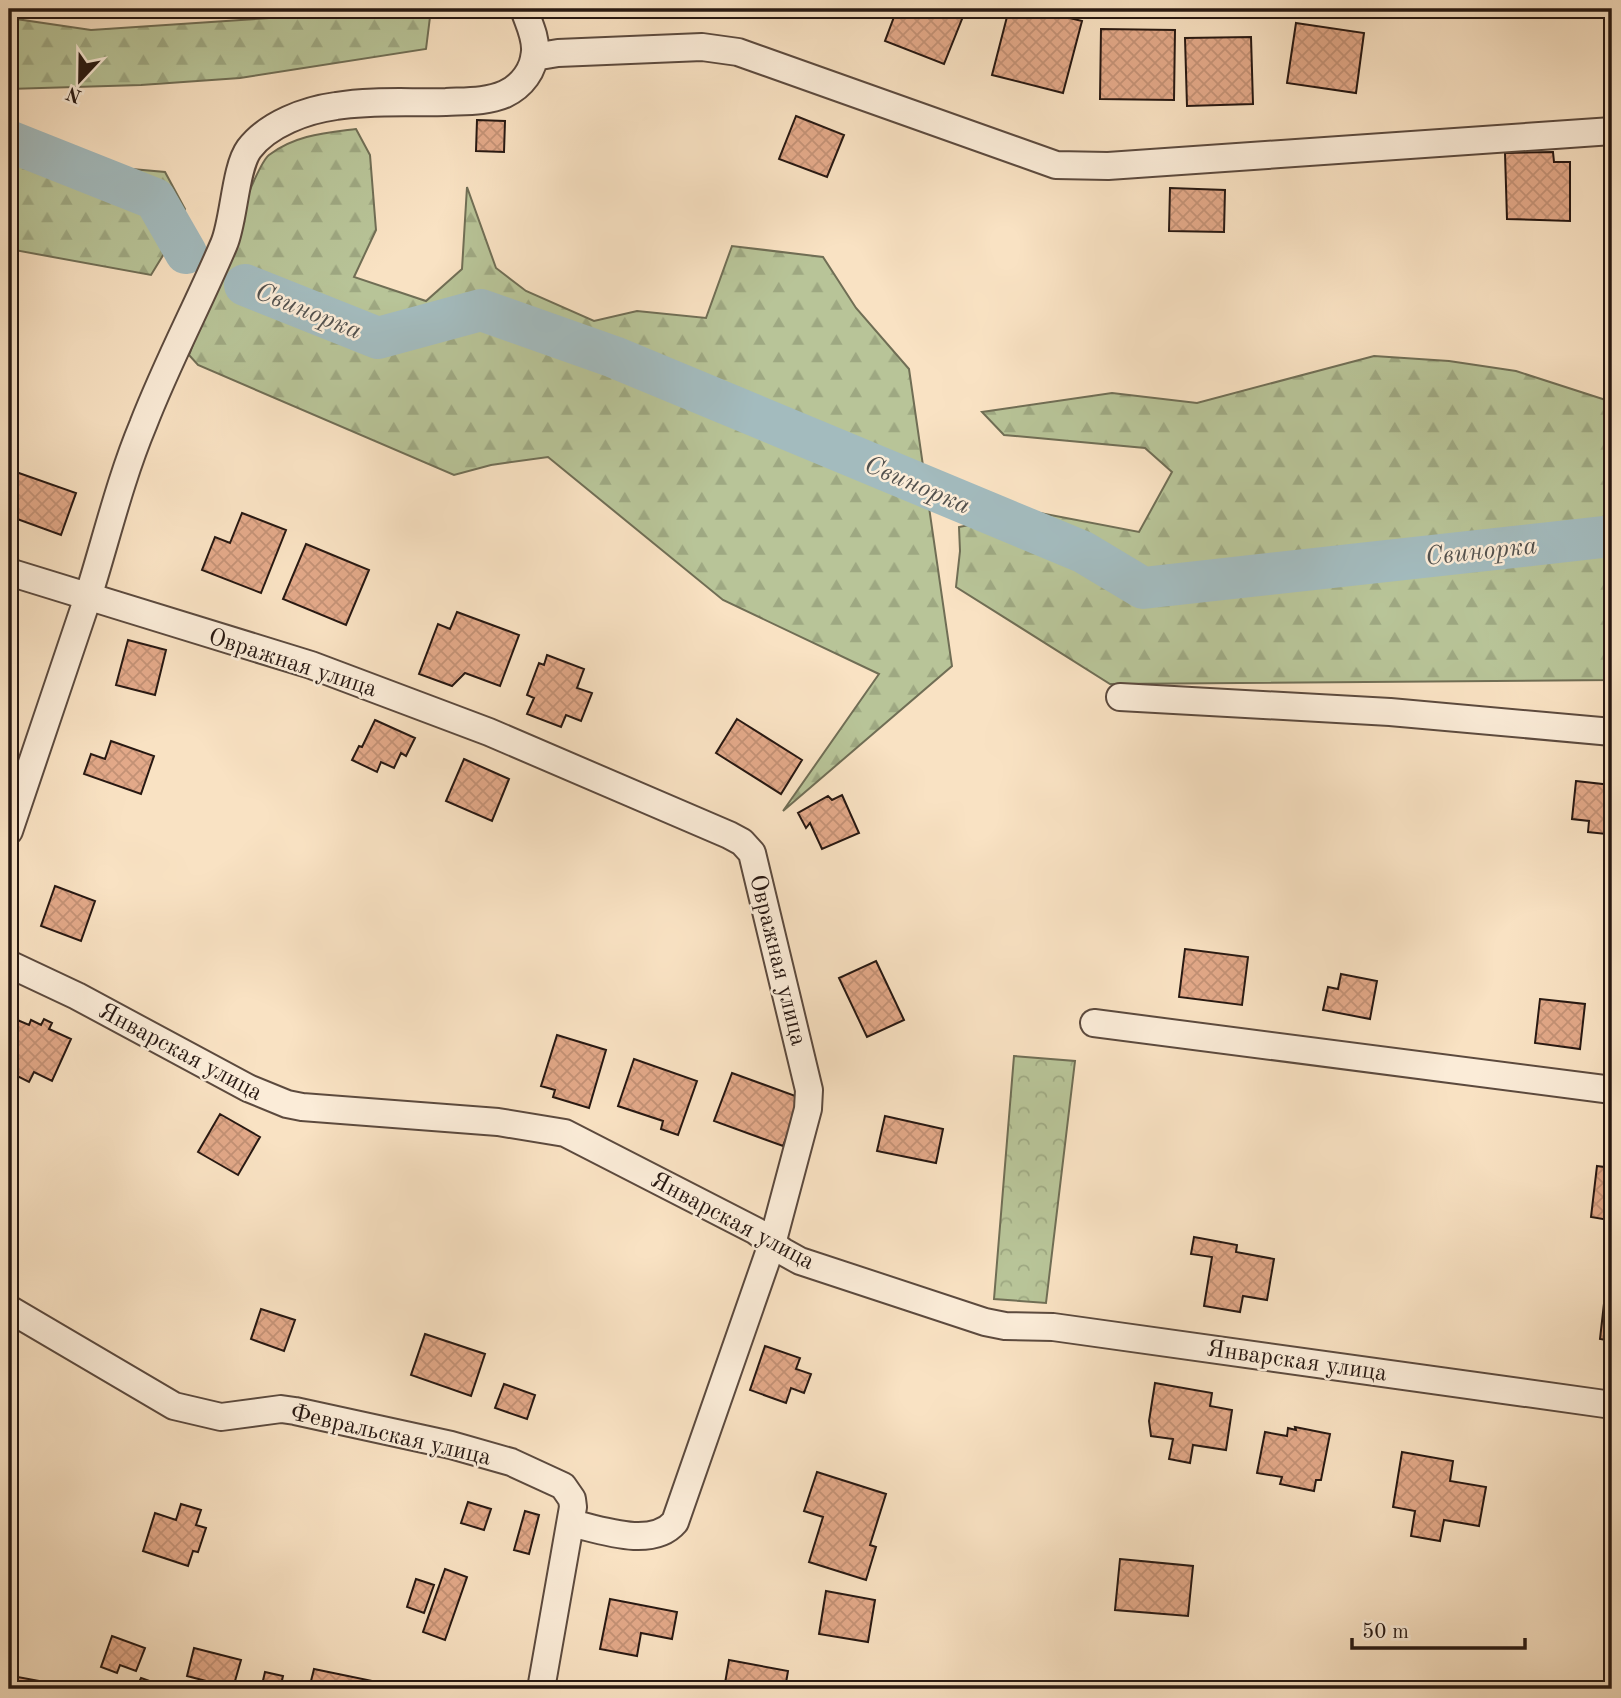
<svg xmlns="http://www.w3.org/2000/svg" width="1621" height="1698" viewBox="0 0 1621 1698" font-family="'Old Standard TT',serif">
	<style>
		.forest { fill: url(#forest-firs); stroke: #706e55; stroke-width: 2 }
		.park { fill: url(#park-crowns); stroke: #706e55; stroke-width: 2 }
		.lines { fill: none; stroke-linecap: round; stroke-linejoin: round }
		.river { stroke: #a3bbbe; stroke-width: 42 }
		.building { fill: url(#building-cross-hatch); stroke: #271812; stroke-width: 2 }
		.minor-casing { stroke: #5c4a3e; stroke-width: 30 }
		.minor { stroke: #fbecd8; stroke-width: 26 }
		.labels { text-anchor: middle; stroke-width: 5; stroke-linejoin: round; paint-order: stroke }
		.street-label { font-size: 24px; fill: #271812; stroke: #fbecd8 }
		.water-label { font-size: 26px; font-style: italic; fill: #52514e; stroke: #fbecd8 }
	</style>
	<defs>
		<pattern id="forest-firs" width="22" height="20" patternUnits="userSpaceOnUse" patternTransform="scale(1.75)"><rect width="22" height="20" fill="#b8c498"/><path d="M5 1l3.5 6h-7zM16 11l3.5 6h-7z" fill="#9ea882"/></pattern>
		<pattern id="park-crowns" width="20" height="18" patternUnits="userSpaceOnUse" patternTransform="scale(1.75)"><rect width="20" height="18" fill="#b8c498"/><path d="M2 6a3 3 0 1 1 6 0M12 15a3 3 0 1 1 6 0" fill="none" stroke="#9ea882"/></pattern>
		<pattern id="building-cross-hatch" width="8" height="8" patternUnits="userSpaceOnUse" patternTransform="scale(1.75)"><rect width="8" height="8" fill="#e3a989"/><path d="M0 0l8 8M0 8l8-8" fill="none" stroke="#c39175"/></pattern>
	</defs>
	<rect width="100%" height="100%" fill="#f9e2c3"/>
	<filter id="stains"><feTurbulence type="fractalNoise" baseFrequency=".00286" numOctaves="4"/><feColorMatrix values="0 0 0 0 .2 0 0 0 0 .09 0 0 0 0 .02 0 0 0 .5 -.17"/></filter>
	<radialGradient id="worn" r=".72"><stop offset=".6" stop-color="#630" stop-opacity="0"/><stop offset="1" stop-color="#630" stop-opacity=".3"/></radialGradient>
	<path class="forest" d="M405,9H431L426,49L240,78L141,85L9,89V18L91,30Z
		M356,129L370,155L376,230L354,277L426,301L462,269L467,187L496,268L526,291L594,321L637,311L706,318L732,246L823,257L856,308L909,369L952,666L783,811L879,674L723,600L548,457L491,465L454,475L198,365L189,355C201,324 252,168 269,155C295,135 325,133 356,129Z
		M9,158L165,172L185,209L165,252L151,275L9,249Z
		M1374,356L1449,361L1516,371L1612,402V680L1110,684L956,587L960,551L959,527L1035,512L1139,532L1172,472L1145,448L1004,435L982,412L1112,393L1197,403Z"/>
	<path class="park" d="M1014,1056L1075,1061L1046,1303L994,1299Z"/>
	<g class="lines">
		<path class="river" d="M9,141L155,199L186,253
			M245,285L378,338L481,310L614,357L1083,552L1143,588L1612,536"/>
	</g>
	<path class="building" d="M897,9H966L944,64L885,41Z
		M1009,9H1033L1082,21L1063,93L992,75Z
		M1296,23L1364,33L1356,93L1287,83Z
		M1101,29L1175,30L1174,100L1100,99Z
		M1251,37L1253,104L1187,106L1185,38Z
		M796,116L844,135L827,177L779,159Z
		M477,120L505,121L504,152L476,151Z
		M1553,152L1554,162H1570V221L1507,219L1505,153Z
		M1170,188L1225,190L1224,232L1169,231Z
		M16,472L76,493L61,535L9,516V495Z
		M242,513L286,530L261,593L202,570L215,537L230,543Z
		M306,544L369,570L346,625L283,599Z
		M457,612L519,635L500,686L465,673L452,686L419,674L438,624L450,629Z
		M128,640L166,650L155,695L116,685Z
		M547,655L584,669L577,688L592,693L581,721L566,715L561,727L527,714L534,698L527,695L539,663L544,665Z
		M737,719L802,760L781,794L716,753Z
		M375,720L415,738L406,756L401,753L394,768L381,762L377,772L352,760L359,746L362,747Z
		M111,741L154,756L141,794L84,774L91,754L105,759Z
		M464,759L509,779L492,821L446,801Z
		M1576,781L1611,785L1606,834L1588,832L1589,821L1572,819Z
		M842,795L859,833L822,849L810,823L806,828L798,813L828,796L832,800Z
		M55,886L95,901L81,941L41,926Z
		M1185,949L1248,957L1242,1005L1179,997Z
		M876,961L904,1020L867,1037L839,978Z
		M1341,974L1377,981L1370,1019L1323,1010L1328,987L1338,989Z
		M1540,999L1585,1004L1580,1049L1535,1043Z
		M15,1019L29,1025L31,1020L41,1025L44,1019L52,1023L49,1029L71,1039L52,1081L34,1072L29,1082L9,1072V1057L12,1049L9,1048V1032Z
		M557,1035L606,1050L589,1108L553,1097L555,1090L541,1086Z
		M634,1059L697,1081L678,1135L661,1129L663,1121L618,1106Z
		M732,1073L801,1098L783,1146L714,1121Z
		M220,1114L260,1137L238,1175L198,1152Z
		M885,1116L943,1129L936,1163L877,1151Z
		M1597,1166L1612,1168V1226L1608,1225L1609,1220L1591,1217Z
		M1194,1237L1237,1245L1236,1252L1274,1259L1267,1300L1243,1296L1240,1312L1204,1306L1212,1257L1191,1254Z
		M1606,1286L1612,1287V1341L1600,1339Z
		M261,1309L295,1320L284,1351L251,1339Z
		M425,1334L485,1354L471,1396L411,1375Z
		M765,1346L800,1358L796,1369L811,1374L804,1393L791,1388L786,1403L750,1390Z
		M1155,1383L1212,1393L1210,1406L1232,1410L1226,1450L1193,1445L1190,1463L1169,1459L1173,1439L1151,1436L1149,1421Z
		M504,1384L535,1395L527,1419L495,1408Z
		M1295,1427L1330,1434L1321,1480H1316L1314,1491L1280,1484L1282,1477L1257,1473L1265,1432L1287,1436L1288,1428L1296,1430Z
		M1402,1452L1453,1461L1450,1481L1486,1487L1479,1526L1444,1520L1440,1541L1411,1536L1415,1511L1393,1507Z
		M817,1472L886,1494L870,1545L876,1547L866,1580L809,1562L823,1517L804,1511Z
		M468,1502L491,1509L484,1530L461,1523Z
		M181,1504L201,1510L196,1525L206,1528L198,1552L193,1551L188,1566L143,1551L155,1513L176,1520Z
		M525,1511L539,1515L529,1554L514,1550Z
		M1120,1559L1193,1566L1188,1616L1115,1610Z
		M445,1569L467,1577L445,1640L423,1632Z
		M416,1579L434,1585L424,1613L407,1607Z
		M826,1591L875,1600L868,1642L819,1634Z
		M610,1599L677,1612L672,1639L641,1633L637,1656L600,1649Z
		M112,1636L145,1648L136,1671L120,1665L117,1673L101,1667Z
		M194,1648L241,1660L233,1688L187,1676Z
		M729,1660L788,1671L785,1689H724Z
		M314,1669L382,1683L381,1689H309Z
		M265,1672L283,1676L280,1689H261Z
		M12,1676L45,1682L44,1689H10Z
		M141,1678L164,1686L163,1689H136Z"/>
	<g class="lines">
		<defs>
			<path id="minor" d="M534,57L558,53L702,47L738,52L1056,165L1108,166L1612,131
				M9,572L311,665L489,732L729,835L742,842L752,853L809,1090L808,1109L772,1244L675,1522C652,1549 601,1530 571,1523
				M1120,697L1390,712L1612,732
				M9,831C35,753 62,675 88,597C106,540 120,480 143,425C167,363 198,305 224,244C234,221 235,168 249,149C268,124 306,110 336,106C372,100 410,103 446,102C465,101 487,102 505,94C522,86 534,70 535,51C536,36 528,22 524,9
				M9,964L77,996L248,1088L287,1104L302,1107L498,1122L565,1133L756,1231L782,1251L800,1261L985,1322L1005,1326L1053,1327L1612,1405
				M1094,1023L1612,1090
				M9,1309L174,1406L221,1417L281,1409L295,1411L451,1445L511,1462L563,1486L572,1499L573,1507L541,1689"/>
		</defs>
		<use href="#minor" class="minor-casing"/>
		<use href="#minor" class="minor"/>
	</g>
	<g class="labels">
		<g class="street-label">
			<text transform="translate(293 662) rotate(18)" y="8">Овражная улица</text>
			<text transform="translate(779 960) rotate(76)" y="8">Овражная улица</text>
			<text transform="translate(181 1051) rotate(28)" y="8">Январская улица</text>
			<text transform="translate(733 1220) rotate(28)" y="8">Январская улица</text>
			<text transform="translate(1297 1360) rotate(8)" y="8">Январская улица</text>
			<text transform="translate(391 1434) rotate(13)" y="8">Февральская улица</text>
		</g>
		<g class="water-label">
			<text transform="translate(309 310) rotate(22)" y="9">Свинорка</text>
			<text transform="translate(918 484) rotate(23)" y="9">Свинорка</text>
			<text transform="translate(1481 550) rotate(-6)" y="9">Свинорка</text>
		</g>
	</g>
	<rect width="1621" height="1698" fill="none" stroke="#f9e2c3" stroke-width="35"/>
	<rect x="10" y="10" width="1600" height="1677" fill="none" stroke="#271812" stroke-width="3.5"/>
	<rect x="18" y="18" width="1586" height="1663" fill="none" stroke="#271812" stroke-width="2"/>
	<g transform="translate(80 80) rotate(202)" stroke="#fbecd8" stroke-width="5" paint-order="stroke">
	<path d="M0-5L12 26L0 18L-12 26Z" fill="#271812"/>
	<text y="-10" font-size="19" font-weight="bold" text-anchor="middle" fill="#271812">N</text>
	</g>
	<path d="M1352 1638v10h173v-10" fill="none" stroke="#271812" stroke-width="3.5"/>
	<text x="1362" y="1638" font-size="21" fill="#271812" stroke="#fbecd8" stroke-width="5" paint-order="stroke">50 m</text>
	<rect width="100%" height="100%" filter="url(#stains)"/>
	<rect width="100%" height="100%" fill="url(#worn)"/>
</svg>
